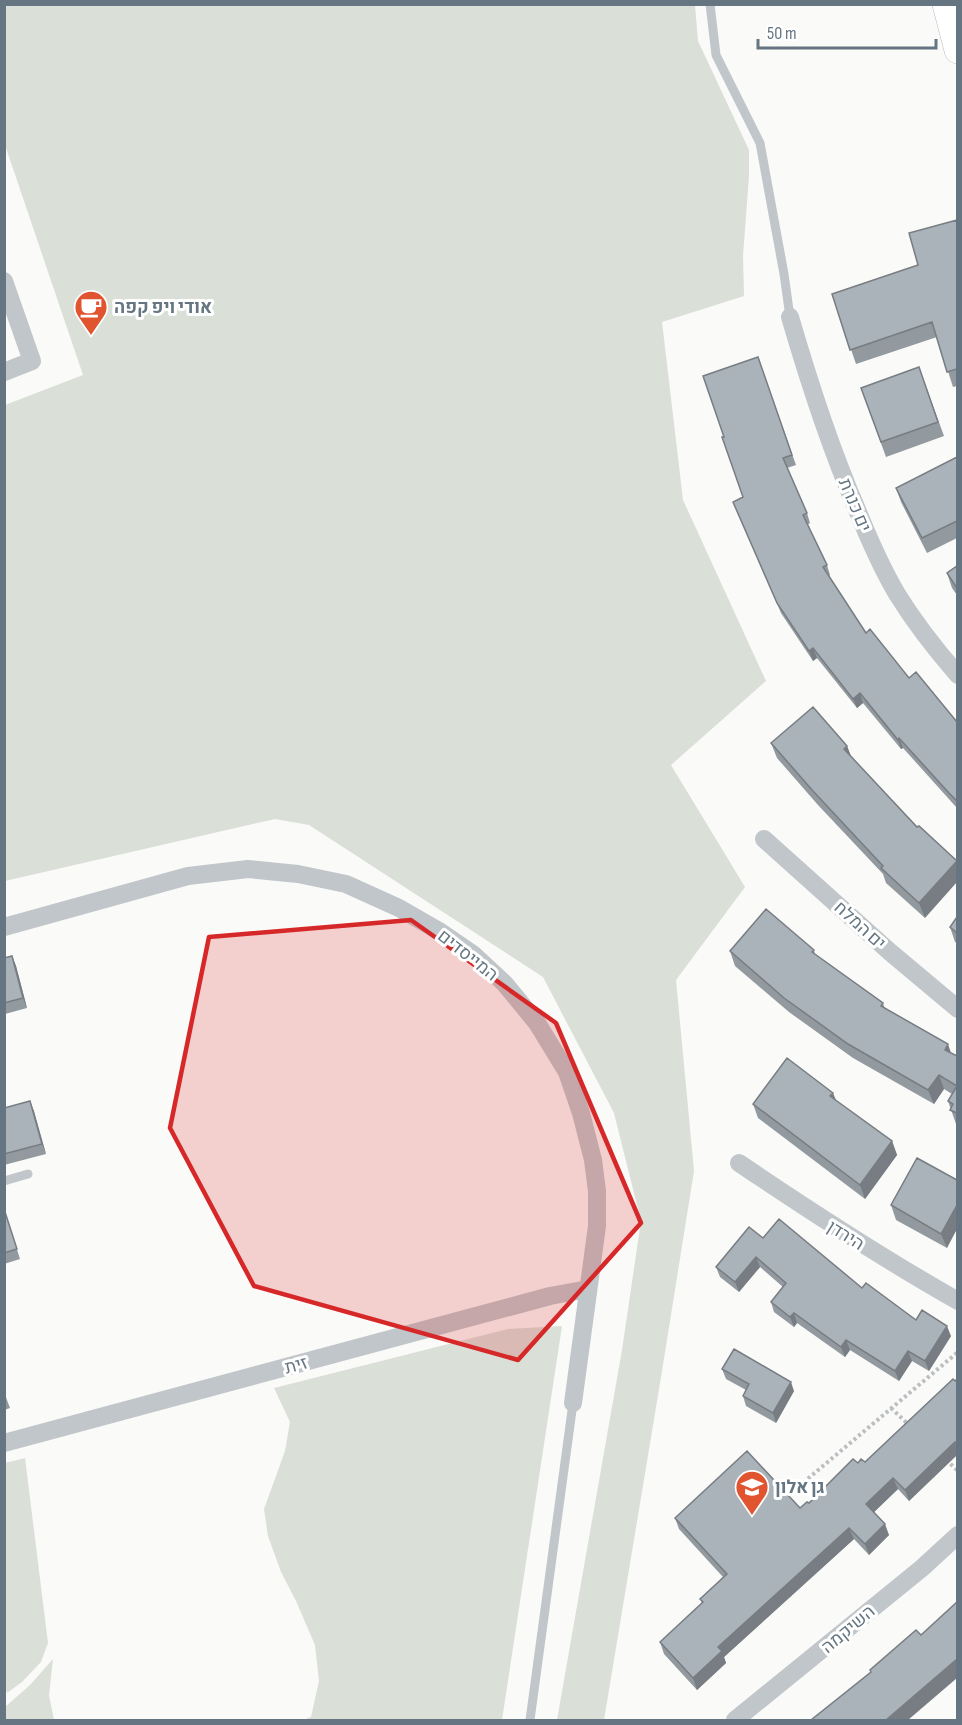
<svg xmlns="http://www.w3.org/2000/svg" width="962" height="1725" viewBox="0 0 962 1725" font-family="'Sofia Sans Condensed',Heebo,sans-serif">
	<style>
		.green { fill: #dadfd7 }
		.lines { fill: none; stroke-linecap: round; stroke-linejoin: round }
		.secondary-casing { stroke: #b3babe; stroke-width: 28 }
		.path { stroke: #bbbfc2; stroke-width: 4; stroke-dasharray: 3 3; stroke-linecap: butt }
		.lane { stroke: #c1c6ca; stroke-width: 9 }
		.street { stroke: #c1c6ca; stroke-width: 18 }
		.secondary { stroke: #fff; stroke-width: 27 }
		.wall { fill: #929a9f }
		.shaded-wall { fill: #777d82 }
		.building { fill: #aab3b9; stroke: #777d82; stroke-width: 1.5 }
		.marked { fill: #d62828; fill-opacity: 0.2; stroke: #d62828; stroke-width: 4.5; stroke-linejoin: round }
		.labels { text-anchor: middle; stroke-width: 6; stroke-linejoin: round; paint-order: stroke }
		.poi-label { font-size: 18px; font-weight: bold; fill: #657682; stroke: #fff; text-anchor: start }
		.street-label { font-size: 18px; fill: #657682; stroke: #fff }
	</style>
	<rect width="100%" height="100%" fill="#fafaf8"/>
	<path class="green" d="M5,4L695,5L698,41L749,150V176L743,256L744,296L662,322L683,500L766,681L671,765L745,887L676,980L694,1171L662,1371L604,1720H557L622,1350L641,1221L614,1113L543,977L309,825L275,819L5,881V405L83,375L5,145Z
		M562,1326L502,1720H303L311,1717L319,1681L315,1645L296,1601L281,1572L268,1536L264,1509L285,1451L290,1422L274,1388L508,1329Z
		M25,1458L48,1643L41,1662L22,1682L7,1693L4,1683L5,1463Z
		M53,1659L49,1695L54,1720H5V1707L30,1685Z"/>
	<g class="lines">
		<defs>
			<path id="secondary" d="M946,4L958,50"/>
		</defs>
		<use href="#secondary" class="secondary-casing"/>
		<path class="path" d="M891,1408L910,1426
			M946,1460L958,1471
			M785,1498L958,1352"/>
		<path class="lane" d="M710,4L716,55L760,143L784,274L790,317
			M4,1181L28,1174
			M530,1720L573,1403"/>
		<path class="street" d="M4,281L32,361L4,372
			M790,317C809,382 829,445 856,507C868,537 881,567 897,594C915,623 936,650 958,675
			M764,839L890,952L958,1009
			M4,927L188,876L248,869L298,874L346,884L399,908L439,931L474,955L505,984L537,1023L567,1072L581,1113L593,1160L597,1191V1226L573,1403
			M739,1163C810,1211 882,1258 958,1301
			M4,1443L550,1296L588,1289
			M735,1720L922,1568L958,1535"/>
		<use href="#secondary" class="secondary"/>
	</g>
	<path class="wall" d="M957,220V386L953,387L937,337L856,364L832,294L918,265Z
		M758,357L796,465L787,468L807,513L810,523L807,525L827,565L830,575L829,576L866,633L909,678L957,722V808L903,748L901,749L863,703L857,708L817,658L813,661L781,613L733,502L743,497L724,437Z
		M919,367L944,436L886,457L861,388Z
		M957,457V538L927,553L901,502L896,488Z
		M957,566V595L952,588L947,573Z
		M771,743L847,746L851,757L917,827L925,918L886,883L883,874L818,805L777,758Z
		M957,917V943L955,942L950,927Z
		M814,950L815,954L883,1003L885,1009L951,1053L957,1056V1125L956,1124L948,1101L952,1094L944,1089L934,1104L853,1058L789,1012L735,966L730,951Z
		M12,956L16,966L27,1008L5,1014L4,958Z
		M30,1101L46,1154L4,1165V1108Z
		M753,1104L892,1141L897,1155L865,1199L758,1118Z
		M957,1180L947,1248L896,1220L891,1205Z
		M5,1212L20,1259L4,1264V1213Z
		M763,1238L862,1288L916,1320L951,1336L929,1371L912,1361L899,1381L850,1350L845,1357L797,1323L794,1327L774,1312L771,1302L783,1287L760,1267L739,1292L720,1277L716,1267Z
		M722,1369L794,1391L776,1423L746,1406L743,1396L746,1390L726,1379Z
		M957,1379V1455L909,1501L898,1489L874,1512L889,1535L869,1555L854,1539L724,1657L726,1663L697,1690L664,1654L660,1642L702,1603L700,1599L723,1577L679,1529L675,1518L800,1508L809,1503L858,1463L865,1462Z
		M4,1392L10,1408L4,1410Z"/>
	<path class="shaded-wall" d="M813,648L817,658L813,661L809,651Z
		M860,693L863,703L857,708L853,699Z
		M899,738L903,748L901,749L898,740Z
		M847,746L853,761L844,749Z
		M957,861V882L925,918L919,903Z
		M12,956L16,966L27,1008L23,998Z
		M948,1044L953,1059L945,1050Z
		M939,1075L944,1089L934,1104L928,1090Z
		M833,1093L839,1107L830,1096Z
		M30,1101L34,1111L46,1154L42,1144Z
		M892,1141L897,1155L865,1199L860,1185Z
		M957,1205V1229L947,1248L941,1234Z
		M756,1257L760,1267L739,1292L735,1282Z
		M794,1313L797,1323L794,1327L790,1317Z
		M947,1326L951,1336L929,1371L925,1361Z
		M846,1340L850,1350L845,1357L841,1347Z
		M908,1351L912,1361L899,1381L895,1371Z
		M791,1382L794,1391L776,1423L773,1413Z
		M955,1442L957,1450V1455L909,1501L905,1490Z
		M893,1478L898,1489L870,1516L866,1504Z
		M885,1524L889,1535L869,1555L865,1544Z
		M849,1528L854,1539L724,1657L726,1663L697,1690L693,1678L718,1647Z
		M957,1659V1678L908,1720H886Z"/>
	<path class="building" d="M957,220V369L947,372L932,322L850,350L832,294L918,265L909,233Z
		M758,357L792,455L783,458L807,513L803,515L827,565L823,567L866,633L870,629L909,678L916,672L957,722V801L949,793L899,738L898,740L860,693L853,699L813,648L809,651L777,603L733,502L743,497L722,437H724L703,376Z
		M919,367L938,422L881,442L861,388Z
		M957,457V521L922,538L896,488Z
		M957,566V588L947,573Z
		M813,707L847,746L844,749L917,827L919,826L957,861L919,903L881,868L883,866L813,791L771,743Z
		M766,909L814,950L812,952L883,1003L881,1006L948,1044L945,1050L957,1056V1113L950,1110L953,1104L948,1101L957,1086L939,1075L928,1090L848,1044L784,998L730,951Z
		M957,917V933L950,927Z
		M12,956L23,998L4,1003V958Z
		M787,1058L833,1093L830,1096L892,1141L860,1185L753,1104Z
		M30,1101L42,1144L4,1154V1108Z
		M917,1158L957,1180V1205L941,1234L891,1205Z
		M5,1212L17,1249L4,1253V1213Z
		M779,1219L862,1288L866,1283L916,1320L922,1310L947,1326L925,1361L908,1351L895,1371L846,1340L841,1347L794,1313L790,1317L771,1302L786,1283L756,1257L735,1282L716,1267L749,1227L763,1238Z
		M734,1349L791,1382L773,1413L743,1396L749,1384L722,1369Z
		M953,1379L955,1381L957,1379V1445L955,1442L905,1490L893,1478L866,1504L885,1524L865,1544L849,1528L718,1647L722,1651L693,1678L660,1642L703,1602L700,1599L727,1574L675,1518L747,1451L800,1508L807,1502L809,1503L853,1459L858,1463L861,1459L865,1462Z
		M957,1602V1659L886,1720H811L871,1672L870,1670L916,1630L921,1635Z"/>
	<path class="marked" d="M411,920L556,1023L641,1223L518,1360L254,1286L170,1128L209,937Z"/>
	<defs>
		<symbol id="cafe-pin" viewBox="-11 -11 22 30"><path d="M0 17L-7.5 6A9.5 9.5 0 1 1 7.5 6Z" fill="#e15430" stroke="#fff"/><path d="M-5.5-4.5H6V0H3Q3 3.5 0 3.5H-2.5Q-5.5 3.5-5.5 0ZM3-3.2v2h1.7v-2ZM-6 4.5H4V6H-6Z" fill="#fff"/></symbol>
		<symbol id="school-pin" viewBox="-11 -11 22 30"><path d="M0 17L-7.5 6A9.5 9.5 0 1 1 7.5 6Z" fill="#e15430" stroke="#fff"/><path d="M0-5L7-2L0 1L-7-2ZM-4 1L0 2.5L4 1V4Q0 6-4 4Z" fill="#fff"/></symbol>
	</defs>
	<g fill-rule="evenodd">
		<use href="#cafe-pin" x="72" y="288" width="38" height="52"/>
		<use href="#school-pin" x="733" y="1468" width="38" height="52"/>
	</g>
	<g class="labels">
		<g class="poi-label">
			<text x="114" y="313">אודי ויפ קפה</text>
			<text x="775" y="1493">גן אלון</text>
		</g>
		<g class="street-label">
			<text transform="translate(855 505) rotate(67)" y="6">ים כנרת</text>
			<text transform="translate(860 925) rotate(42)" y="6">ים המלח</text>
			<text transform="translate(468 955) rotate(38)" y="6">המייסדים</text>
			<text transform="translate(846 1235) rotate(32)" y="6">הירדן</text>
			<text transform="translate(296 1365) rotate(-15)" y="6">זית</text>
			<text transform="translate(848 1629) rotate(-40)" y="6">השיקמה</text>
		</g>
	</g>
	<rect width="962" height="1725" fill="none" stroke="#657682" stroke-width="12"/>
	<path d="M758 39v9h178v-9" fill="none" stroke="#657682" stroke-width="3"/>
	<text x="767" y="39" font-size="18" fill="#657682" stroke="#ffffff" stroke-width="4.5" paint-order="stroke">50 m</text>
</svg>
